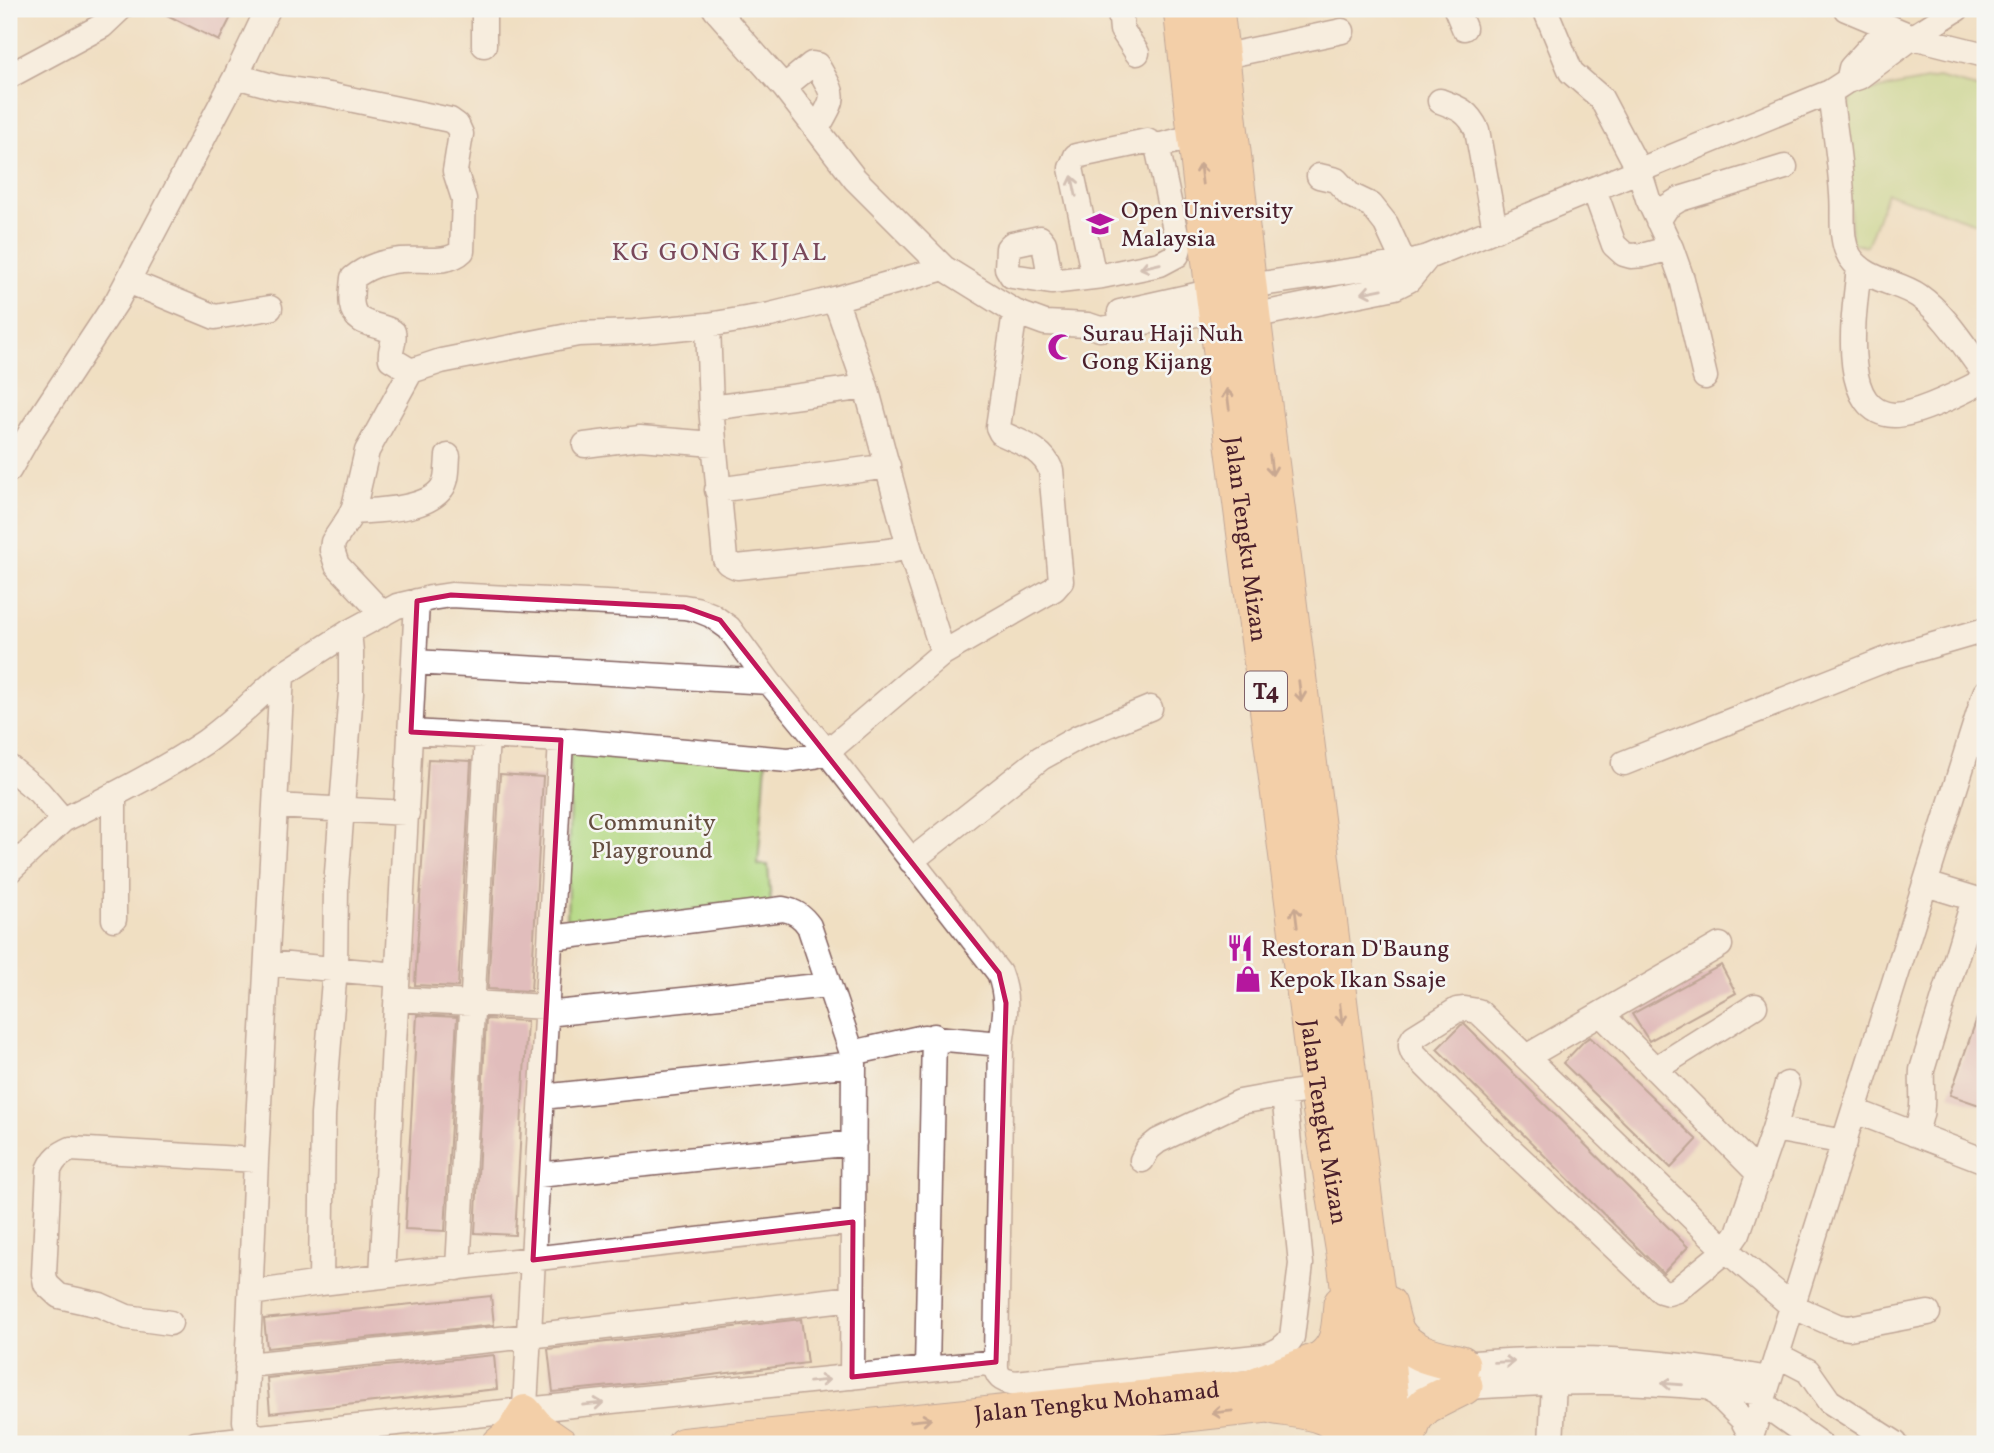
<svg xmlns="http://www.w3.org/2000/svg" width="1994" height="1453" viewBox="0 0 1994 1453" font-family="Vollkorn,serif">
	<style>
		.green { fill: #b3d881; stroke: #7e7c56; stroke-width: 2 }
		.building { fill: #cf95b4 }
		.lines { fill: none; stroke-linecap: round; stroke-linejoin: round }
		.minor-casing { stroke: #846260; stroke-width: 27 }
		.major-casing { stroke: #846260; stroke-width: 34 }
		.highway-casing { stroke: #846260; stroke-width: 39 }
		.minor { stroke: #fff; stroke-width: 24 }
		.major { stroke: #f7bd88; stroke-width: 32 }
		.highway { stroke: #f7bd88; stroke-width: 37 }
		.oneway { stroke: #986655 }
		.oneway2 { stroke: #ae9aa0 }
		.marked { fill: none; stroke: #c2185b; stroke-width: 5; stroke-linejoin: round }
		.labels { text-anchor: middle; stroke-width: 5; stroke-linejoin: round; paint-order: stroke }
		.shield { fill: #f6f6f2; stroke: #7e6067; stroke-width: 2 }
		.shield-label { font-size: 23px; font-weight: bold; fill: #4a1f2b }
		.poi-label { font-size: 24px; fill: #4a1f2b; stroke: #f6f6f2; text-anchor: start }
		.street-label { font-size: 24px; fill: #4a1f2b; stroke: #f6f6f2 }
		.park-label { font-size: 24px; fill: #644d40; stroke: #f6f6f2 }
		.neighbourhood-label { font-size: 26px; letter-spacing: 2px; fill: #79485b; stroke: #f6f6f2 }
	</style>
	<rect width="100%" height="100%" fill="#f6f6f2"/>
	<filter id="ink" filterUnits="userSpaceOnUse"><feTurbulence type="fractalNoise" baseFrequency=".0143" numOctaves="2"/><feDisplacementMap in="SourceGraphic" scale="14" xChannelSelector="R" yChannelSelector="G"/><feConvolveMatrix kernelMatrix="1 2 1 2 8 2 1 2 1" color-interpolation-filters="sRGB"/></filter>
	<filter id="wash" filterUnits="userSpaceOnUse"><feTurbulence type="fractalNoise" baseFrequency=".00686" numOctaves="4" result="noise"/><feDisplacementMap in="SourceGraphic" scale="28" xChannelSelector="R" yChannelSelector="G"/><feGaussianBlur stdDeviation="1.57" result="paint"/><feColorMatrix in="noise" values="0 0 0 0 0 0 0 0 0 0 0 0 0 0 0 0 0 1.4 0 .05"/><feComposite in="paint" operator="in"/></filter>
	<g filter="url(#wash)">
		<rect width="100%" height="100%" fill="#f0dfc2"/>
		<path class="green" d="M1938,78L1985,90V226L1887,193L1867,246L1852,243L1844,119L1853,94Z
			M571,744L766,762L758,865H768L771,905L567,924Z"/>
		<g id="blocks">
			<path class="building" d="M155,9H235L219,41Z
				M428,759L471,761L458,987L415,985Z
				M500,774L543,777L531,991L488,989Z
				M1721,965L1736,993L1649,1041L1632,1014Z
				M1983,1001H1985V1107L1950,1095Z
				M417,1015L457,1017L445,1231L405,1229Z
				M486,1019L527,1021L515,1235L475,1233Z
				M1464,1024L1688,1247L1663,1273L1437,1049L1461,1025Z
				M1590,1037L1697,1140L1671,1168L1563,1063L1584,1041Z
				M491,1296L494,1325L267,1348L264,1319Z
				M801,1319L807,1363L680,1379L553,1392L548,1349Z
				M494,1355L497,1389L270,1413L267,1378Z"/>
		</g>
	</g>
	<g filter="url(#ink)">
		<use href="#blocks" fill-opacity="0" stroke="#846260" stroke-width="2"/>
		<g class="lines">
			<defs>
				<path id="minor" d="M715,9L784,87L855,179L944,268L1015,312L1045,323L1088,325L1100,329L1217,311
					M1120,9L1122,30L1137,53
					M1456,9L1464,28
					M1545,9L1571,72L1601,98L1639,170L1648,199L1671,248L1645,255L1631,256L1624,254L1614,245L1594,189
					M1846,9L1913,37L1985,55
					M484,45V9
					M1220,57L1342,31
					M9,76L102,26L120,9
					M236,76L276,87L330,95L450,120L457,125L461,134L455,171L464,199L462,251C448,265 420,258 401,260C383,262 368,266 353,278C352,291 347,311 361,320C371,326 383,326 393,332C396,342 389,349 391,359L411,371L441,361L578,334L634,332L708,325L770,315L835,299L944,268
					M1849,77L1851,68L1888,27
					M784,87L812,64L817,65C837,100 836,94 817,129
					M1830,92C1834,126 1840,160 1842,194C1844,214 1839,239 1850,257C1867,282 1898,281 1919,296C1946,315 1965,348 1985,374
					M1440,101C1459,108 1468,111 1477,130L1495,230
					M1319,176L1336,180L1350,195L1371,205L1386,224L1404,263L1409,279
					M1658,221L1667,207L1680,199L1785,167
					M1671,248L1682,279L1705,377
					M1859,267C1856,303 1835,413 1894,415C1918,415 1964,391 1985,380
					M1094,277L1071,168L1076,156L1147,141L1157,146L1196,136
					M128,281L215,317L270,308
					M1051,282L1044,243L1040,238L1012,244L1008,248L1007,268L1012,276L1051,282L1102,276L1160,264L1177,255L1179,248L1157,146
					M1248,286L1404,263L1428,257L1830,92L1847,81L1859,77L1913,37L1957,9
					M835,299L866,387L909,547L943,653
					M1120,312L1214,291
					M1252,316L1395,287L1409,280L1428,257
					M708,325L711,408L725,559L728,563L737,567L889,551L909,547
					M711,408L866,387
					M585,445L640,438L713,444
					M9,470L32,430L117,301L236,76L268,9
					M717,490L888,466
					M352,512C376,510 426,511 442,488C448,480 447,466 448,456
					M383,614L337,565L332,550L333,542L349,518L354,507L367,451L411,371
					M414,662L769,682
					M411,732L561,740L788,760L814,756L827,752L943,653L1054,589L1061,581L1051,470C1042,448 1021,443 1001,433L998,427L1015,312
					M1624,763L1892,657L1985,630
					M9,767L39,792L63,820L9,871
					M275,806L407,813
					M63,820C111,797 160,772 205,742C233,722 257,698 282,675
					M911,861L1041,758L1079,737L1150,708
					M1926,884L1985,902
					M114,919V795
					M551,938L783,909C795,911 802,916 809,926L852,1053L854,1064L852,1377
					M267,963L397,975
					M396,999L547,1007
					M546,1014L828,985
					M1601,1014L1759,1174
					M852,1053L924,1037L1001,1044
					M1526,1057L1720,945
					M1655,1069L1755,1006
					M1787,1084L1774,1129L1738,1233L1726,1250L1677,1290L1668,1293L1661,1291L1492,1132L1413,1053C1410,1046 1410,1043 1414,1037L1457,1010L1465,1009L1478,1011L1726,1250L1792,1306L1837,1326L1849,1328L1928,1313
					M542,1097L854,1064
					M1855,1111L1985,1161
					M1774,1129L1845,1142
					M1914,1134C1918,1125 1922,1116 1922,1106C1923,1094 1921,1083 1922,1070L1974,899
					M1142,1160L1148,1149L1158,1141L1240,1102L1284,1094
					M538,1175L854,1143
					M458,1268L487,736
					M382,1276L417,601
					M321,1283L323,1115L335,968L336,886L341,820L351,692V652L349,632
					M251,1293L321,1283L853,1222
					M170,1323L127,1317L100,1305L59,1296L46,1284L44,1274L49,1170C54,1158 60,1154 71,1149L256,1160
					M1777,1355L1808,1371L1829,1401L1895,1443
					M996,1362L259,1437L250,1432L245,1421L256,1160L282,675L349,632L397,606L431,598L451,595L684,607L696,609L711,615L729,628L769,682L827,752L999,973C1009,999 1005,1017 1001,1044L996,1362C995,1377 1002,1381 1016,1383L1265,1356C1277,1352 1285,1348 1292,1337L1301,1264L1284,1094L1318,1089
					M247,1365L529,1336L853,1298
					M927,1369L934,1036
					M1387,1369C1446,1365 1504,1360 1563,1359C1632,1358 1701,1367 1769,1379
					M1711,1388L1742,1419L1751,1436
					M1389,1393C1460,1387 1531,1382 1602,1382C1654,1382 1706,1387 1757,1392
					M1762,1403L1820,1444
					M196,1444L259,1437
					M523,1444L561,740
					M1551,1444L1554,1382
					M1749,1444L1985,693"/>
				<g id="major">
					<path d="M498,1444L512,1432L525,1411L539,1428L562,1444"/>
					<path id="s1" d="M683,1444L1258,1385L1384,1370"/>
					<path d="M934,1444L1387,1393"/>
				</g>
				<g id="highway">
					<path id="s2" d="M1182,9L1214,291L1318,1089L1345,1253L1360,1372L1367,1444"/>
					<path d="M1215,9L1248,286L1370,1250L1387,1369L1394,1444"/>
					<path d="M1388,1305C1390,1313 1392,1324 1396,1332C1410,1355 1437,1358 1461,1364"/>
					<path d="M1258,1385L1321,1360C1341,1346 1340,1327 1342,1304"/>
					<path d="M1276,1406C1308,1411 1336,1411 1351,1444"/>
					<path d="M1405,1444L1414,1417L1426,1405L1464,1386"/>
				</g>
			</defs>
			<use href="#minor" class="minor-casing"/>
			<use href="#major" class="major-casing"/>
			<use href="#highway" class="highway-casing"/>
			<use href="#minor" class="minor"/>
			<use href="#major" class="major"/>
			<use href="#highway" class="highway"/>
		</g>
		<defs><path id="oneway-shaft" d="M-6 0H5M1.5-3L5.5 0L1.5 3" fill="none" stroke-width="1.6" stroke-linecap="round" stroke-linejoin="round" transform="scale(1.75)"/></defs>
		<g class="oneway">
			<use href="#oneway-shaft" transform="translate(1201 174) rotate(-97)"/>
			<use href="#oneway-shaft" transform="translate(1228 399) rotate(-97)"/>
			<use href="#oneway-shaft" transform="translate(1271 465) rotate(83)"/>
			<use href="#oneway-shaft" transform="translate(1300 691) rotate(83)"/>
			<use href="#oneway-shaft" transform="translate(1296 917) rotate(-97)"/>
			<use href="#oneway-shaft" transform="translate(1341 1014) rotate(83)"/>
			<use href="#oneway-shaft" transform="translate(1222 1412) rotate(174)"/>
			<use href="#oneway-shaft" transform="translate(921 1420) rotate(-6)"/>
		</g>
		<g class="oneway2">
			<use href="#oneway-shaft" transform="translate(1074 186) rotate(-102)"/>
			<use href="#oneway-shaft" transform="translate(1150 266) rotate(167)"/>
			<use href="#oneway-shaft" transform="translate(1372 291) rotate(169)"/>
			<use href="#oneway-shaft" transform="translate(1504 1362) rotate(-2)"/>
			<use href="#oneway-shaft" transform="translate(819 1381) rotate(-6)"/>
			<use href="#oneway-shaft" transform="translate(1672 1384) rotate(-176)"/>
			<use href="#oneway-shaft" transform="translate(593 1404) rotate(-6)"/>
		</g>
	</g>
	<path d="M0 0H1994V1453H0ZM451,595L684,607L720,620L999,973L1006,1003L996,1362L852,1377L853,1222L533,1260L561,740L411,732L417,601Z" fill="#f0dfc2" fill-opacity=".55" fill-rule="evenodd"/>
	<path class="marked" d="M451,595L684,607L720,620L999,973L1006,1003L996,1362L852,1377L853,1222L533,1260L561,740L411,732L417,601Z"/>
	<defs>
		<symbol id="university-bare" viewBox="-9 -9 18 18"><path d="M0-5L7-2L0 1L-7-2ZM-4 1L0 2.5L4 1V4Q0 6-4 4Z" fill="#b5179e" stroke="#f6f6f2" stroke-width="2.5" paint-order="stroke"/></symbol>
		<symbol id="mosque-bare" viewBox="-9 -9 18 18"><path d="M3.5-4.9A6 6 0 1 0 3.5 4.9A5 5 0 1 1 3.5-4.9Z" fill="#b5179e" stroke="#f6f6f2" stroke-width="2.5" paint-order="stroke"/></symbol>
		<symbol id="restaurant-bare" viewBox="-9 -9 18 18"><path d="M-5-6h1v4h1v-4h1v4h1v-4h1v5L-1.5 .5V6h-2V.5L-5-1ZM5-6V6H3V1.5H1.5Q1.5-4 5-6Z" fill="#b5179e" stroke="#f6f6f2" stroke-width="2.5" paint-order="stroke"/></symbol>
		<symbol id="shop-bare" viewBox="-9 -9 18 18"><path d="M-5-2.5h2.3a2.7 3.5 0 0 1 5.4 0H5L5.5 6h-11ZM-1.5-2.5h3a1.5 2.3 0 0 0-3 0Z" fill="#b5179e" stroke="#f6f6f2" stroke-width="2.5" paint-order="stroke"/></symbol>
	</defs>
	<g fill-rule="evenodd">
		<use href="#university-bare" x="1081" y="205" width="38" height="38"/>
		<use href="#mosque-bare" x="1042" y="328" width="38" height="38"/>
		<use href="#restaurant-bare" x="1221" y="929" width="38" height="38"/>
		<use href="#shop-bare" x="1229" y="960" width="38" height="38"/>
	</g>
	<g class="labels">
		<rect class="shield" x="1245" y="671.5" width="42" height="39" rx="5"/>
		<g class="shield-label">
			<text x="1266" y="699">T4</text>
		</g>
		<g class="poi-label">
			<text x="1121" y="218">Open University<tspan x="1121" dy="28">Malaysia</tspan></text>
			<text x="1082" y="341">Surau Haji Nuh<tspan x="1082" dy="28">Gong Kijang</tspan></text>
			<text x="1261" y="956">Restoran D'Baung</text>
			<text x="1269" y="987">Kepok Ikan Ssaje</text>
		</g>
		<g class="street-label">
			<text dy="8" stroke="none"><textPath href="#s2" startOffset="534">Jalan Tengku Mizan</textPath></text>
			<text dy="8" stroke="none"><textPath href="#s2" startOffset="1122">Jalan Tengku Mizan</textPath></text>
			<text dy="8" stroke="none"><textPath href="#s1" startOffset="416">Jalan Tengku Mohamad</textPath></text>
		</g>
		<g class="park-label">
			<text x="652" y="830">Community<tspan x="652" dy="28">Playground</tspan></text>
		</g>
		<g class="neighbourhood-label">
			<text x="720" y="260">KG GONG KIJAL</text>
		</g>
	</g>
	<rect width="1994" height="1453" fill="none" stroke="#f6f6f2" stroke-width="35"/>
</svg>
